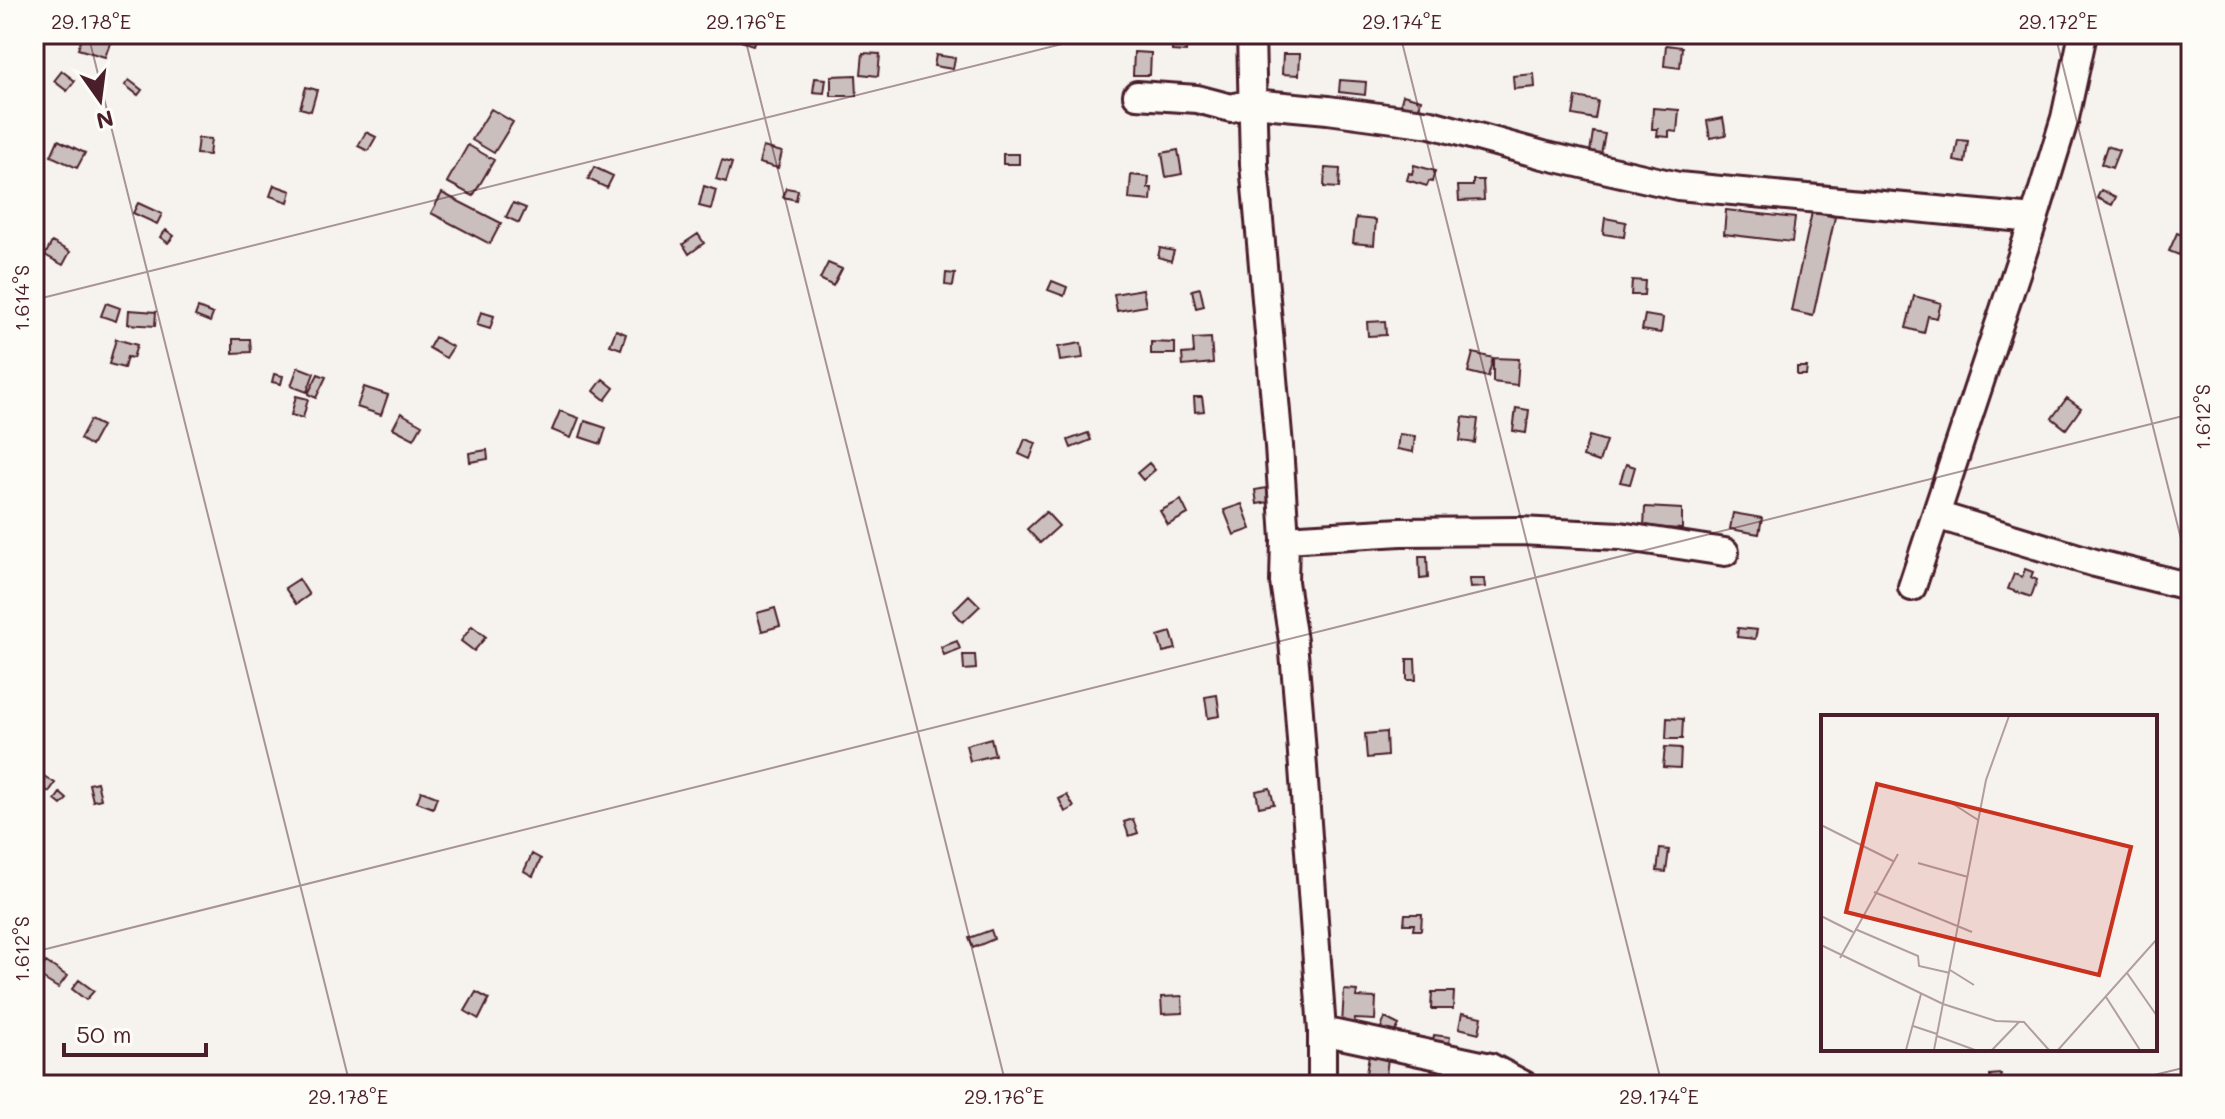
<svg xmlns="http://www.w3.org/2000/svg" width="2225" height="1119" viewBox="0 0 2225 1119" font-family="Mali,sans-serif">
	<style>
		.building { fill: #cbbfbe; stroke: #4a1f2b; stroke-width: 2 }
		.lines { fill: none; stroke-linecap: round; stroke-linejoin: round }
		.minor-casing { stroke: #4a1f2b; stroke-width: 32 }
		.minor { stroke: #fdfcf7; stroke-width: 26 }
		.ticks { fill: none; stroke: #4a1f2b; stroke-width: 2; stroke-opacity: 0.45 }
		.inset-road { fill: none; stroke: #b19ea1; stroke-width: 2 }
		.view { fill: #c8321e; fill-opacity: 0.15; stroke: #c8321e; stroke-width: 4 }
		.inset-edge { fill: none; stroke: #4a1f2b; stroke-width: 4 }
		.neatline { fill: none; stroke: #4a1f2b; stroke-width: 3 }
		.ticks-label { font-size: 20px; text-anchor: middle; fill: #4a1f2b }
	</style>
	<rect width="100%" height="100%" fill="#f6f3ef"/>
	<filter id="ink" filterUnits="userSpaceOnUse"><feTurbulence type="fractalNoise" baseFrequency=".0125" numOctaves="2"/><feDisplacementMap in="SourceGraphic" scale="16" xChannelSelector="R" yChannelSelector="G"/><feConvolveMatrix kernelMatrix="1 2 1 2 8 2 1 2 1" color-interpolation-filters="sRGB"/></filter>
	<g filter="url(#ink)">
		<path class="building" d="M83,34H99L112,38L105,57L78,49Z
			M743,34H757L753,45L741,41Z
			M1173,34H1187L1186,52L1172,51Z
			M1666,45L1682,47L1680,68L1664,66Z
			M1134,52L1151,53L1150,75H1133Z
			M863,53L880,54L878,76L861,74Z
			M1283,54H1300L1299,75L1282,74Z
			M936,55L955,58L953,69L934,66Z
			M62,71L75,81L67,91L54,81Z
			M1534,74L1535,87L1514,89L1513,76Z
			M856,75L857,96H831V76Z
			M815,78L826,79L824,93L813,92Z
			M129,80L142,90L138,95L125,85Z
			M1340,80L1366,82L1365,95L1339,92Z
			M306,87L317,90L311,111L300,108Z
			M1403,95L1421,100L1417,114L1399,110Z
			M1576,97L1598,101L1595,119L1573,115Z
			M1653,108L1679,110L1677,132L1669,131V137L1657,136L1658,129H1652Z
			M491,109L513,122L494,153L472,140Z
			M1723,118L1726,135L1710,138L1707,121Z
			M366,132L376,137L368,151L358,146Z
			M1593,132L1605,134L1601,154L1590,152Z
			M198,138L211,139L209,155L196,154Z
			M58,140L85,153L77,168L51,156Z
			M1958,140L1968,141L1965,163L1954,161Z
			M468,145L494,160L473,196L447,182Z
			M2107,146L2119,150L2112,168L2101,164Z
			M763,147L782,152L778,168L759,163Z
			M1178,150L1182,174L1166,177L1162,153Z
			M1003,154H1019V164H1003Z
			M722,160L732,163L726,182L716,179Z
			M1414,165L1435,171L1432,182L1429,181L1427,186L1407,180L1409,173L1412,174Z
			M594,167L613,176L607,188L588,179Z
			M1325,168L1340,169L1339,188L1324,187Z
			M1131,175L1149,177L1148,188H1152L1151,201L1129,199Z
			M1473,180H1483L1484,200L1459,201L1458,186H1473Z
			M274,185L291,191L288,202L270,196Z
			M704,186L716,190L711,209L699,206Z
			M786,188L798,190L796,200L783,197Z
			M2101,190L2116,197L2112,205L2097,198Z
			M442,193L501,223L490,244L431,213Z
			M138,203L162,214L157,224L133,213Z
			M513,203L526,208L519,223L506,217Z
			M1726,210L1795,218L1792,242L1724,234Z
			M1812,212L1835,217L1813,316L1791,311Z
			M1356,218L1376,220L1374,245L1353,243Z
			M1605,218L1626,222L1624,237L1603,234Z
			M166,230L174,236L168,243L160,237Z
			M2177,233L2187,237L2179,255L2169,251Z
			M698,234L704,243L689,254L683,244Z
			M52,242L70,252L63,265L45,255Z
			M1160,248L1174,251L1171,261L1158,257Z
			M828,263L842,269L833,286L820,279Z
			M946,273L955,274L953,286L945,285Z
			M1632,280L1645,281L1644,295H1631Z
			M1052,281L1067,287L1064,296L1048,290Z
			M1200,288L1204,306L1196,308L1192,290Z
			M1143,289L1146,306L1117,311L1114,294Z
			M1914,296L1941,303L1937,318L1928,316L1924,333L1906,328Z
			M106,303L120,308L116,321L101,316Z
			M198,308L213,314L210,322L195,316Z
			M129,310L156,312L155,326L128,324Z
			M481,312L494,316L490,329L477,325Z
			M1645,315L1663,318L1661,333L1642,330Z
			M1385,321L1386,335L1368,336L1367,322Z
			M616,330L626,334L621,349L610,345Z
			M435,337L453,347L446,358L429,348Z
			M1211,338L1213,363L1183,366L1182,354L1194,353L1193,339Z
			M116,339L137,345L133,358L127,357L124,368L109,364Z
			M233,339H250L251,352L233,353Z
			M1151,342L1175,343V354H1151Z
			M1081,343L1083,358L1060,361L1058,347Z
			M1473,353L1493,358L1488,377L1468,372Z
			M1493,358L1519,359L1517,385L1493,382Z
			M298,367L314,373L307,392L291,386Z
			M1797,367H1807L1806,375H1797Z
			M274,374L283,376L281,384L272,382Z
			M318,374L326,377L316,398L308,394Z
			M603,379L614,388L605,400L594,391Z
			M364,387L388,395L381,415L357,407Z
			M296,396L308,399L303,418L291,415Z
			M1194,397H1202L1204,411L1195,412Z
			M2067,398L2081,408L2066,429L2052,418Z
			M1516,408L1529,410L1526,433L1513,431Z
			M560,411L579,418L571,438L552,430Z
			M401,413L422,425L414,439L393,428Z
			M1463,417L1478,419L1475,443L1460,441Z
			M90,420L102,426L91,446L80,439Z
			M585,421L606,428L601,444L580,437Z
			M1088,433L1091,440L1071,448L1068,440Z
			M1399,434L1415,436L1413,452L1397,449Z
			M1589,436L1606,441L1599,462L1583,457Z
			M1025,439L1036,443L1030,459L1019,454Z
			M487,450L488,459L470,462L469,453Z
			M1149,463L1155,470L1143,480L1137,473Z
			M1626,464L1635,467L1630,484L1620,482Z
			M1267,488L1269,502L1257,504L1255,490Z
			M1181,500L1188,514L1168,525L1160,511Z
			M1242,504L1251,529L1234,535L1224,510Z
			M1645,507L1682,509V529L1644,527Z
			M1046,512L1059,526L1040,543L1027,529Z
			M1733,513L1762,518L1759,534L1730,529Z
			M1419,556H1427L1428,578L1420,579Z
			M2025,569L2033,572L2031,577L2037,580L2031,597L2008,589L2014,574L2022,577Z
			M299,579L309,595L296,604L285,588Z
			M1469,579H1484L1485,587L1470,588Z
			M969,595L980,606L963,622L953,611Z
			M775,608L780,626L762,631L757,613Z
			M472,626L486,637L474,651L461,641Z
			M1738,628L1757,630L1755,639L1737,637Z
			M1171,632L1176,649L1163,652L1158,636Z
			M957,641L960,649L944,655L941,647Z
			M963,655H975L976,669L964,670Z
			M1407,659H1415L1416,680H1407Z
			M1217,695L1220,716L1208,718L1205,697Z
			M1667,718L1683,719L1682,739H1666Z
			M1386,732L1387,756L1367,758L1365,734Z
			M991,738L995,755L970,761L966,745Z
			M1665,747L1681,748L1680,768L1663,767Z
			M39,773L55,783L49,792L34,782Z
			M97,782L101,799L93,801L89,784Z
			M1270,788L1274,804L1259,807L1256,791Z
			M421,791L437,797L433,808L417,802Z
			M60,793L67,799L61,805L55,800Z
			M1067,795L1074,807L1065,812L1059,799Z
			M1133,819L1138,833L1129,836L1124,822Z
			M1660,849L1669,850L1666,872L1657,871Z
			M532,854L541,859L533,876L524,871Z
			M1405,914H1422L1421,930H1413L1414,924H1404Z
			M991,930L994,939L973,948L969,938Z
			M46,962L67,976L58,988L37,975Z
			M79,980L94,991L86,1000L72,989Z
			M1344,990L1357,991L1356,997L1376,998L1375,1020L1355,1019L1354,1025H1342Z
			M476,992L489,999L479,1019L465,1011Z
			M1432,992H1454L1453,1009H1431Z
			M1182,996L1183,1013L1162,1014L1161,997Z
			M1462,1013L1482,1017L1479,1033L1459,1028Z
			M1385,1018L1399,1025L1393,1036L1380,1030Z
			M1434,1035L1450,1037L1449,1044L1433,1042Z
			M1369,1055L1388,1058L1385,1083L1365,1080Z
			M2001,1074L2002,1085H1987L1991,1084L1990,1075Z
			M417,1075L437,1083V1085H413Z"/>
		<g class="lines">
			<defs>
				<path id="minor" d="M1251,34L1254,164L1279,446L1285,539L1284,582L1293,641L1299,712L1322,1031V1085
					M1137,95L1197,99L1231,108L1252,103L1328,110L1431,124L1543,155L1678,186L2034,219
					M1936,515L2095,563L2191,587
					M1285,539L1401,532L1520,531L1620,536L1725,552
					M1912,587L2034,219L2065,118L2083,34
					M1322,1031L1490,1067L1524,1085"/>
			</defs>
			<use href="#minor" class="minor-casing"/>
			<use href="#minor" class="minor"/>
		</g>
	</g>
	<path class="ticks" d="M88,34L350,1085M744,34L1006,1085M1400,34L1662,1085M2055,34L2191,579M34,300L1102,34M34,952L2191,414M2113,1085L2191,1066"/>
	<g transform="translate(1821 715)">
		<rect width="336" height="336" fill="#f6f3ef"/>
		<path class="inset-road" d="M126,85L157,105M0,110L72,146M97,148L147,162M53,177L151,217M0,201L32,217M34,214L97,241L98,251L129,258M0,230L122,289L175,306L203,307L228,335M19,243L77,139M129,255L153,270M306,258L336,301M285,282L319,335M92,311L116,319M116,321L154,335M85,335L100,279M113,335L165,65L188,1M171,335L198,307M237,335L336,224"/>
		<path class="view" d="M56,69L310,132L278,260L25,197Z"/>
		<rect width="336" height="336" class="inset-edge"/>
	</g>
	<rect width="2225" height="1119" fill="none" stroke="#fdfcf7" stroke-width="88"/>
	<g transform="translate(100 100) rotate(166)" stroke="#fdfcf7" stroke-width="6" paint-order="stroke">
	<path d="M0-6L14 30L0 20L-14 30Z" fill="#4a1f2b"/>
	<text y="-12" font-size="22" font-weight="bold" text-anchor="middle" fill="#4a1f2b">N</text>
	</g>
	<path d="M64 1043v12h142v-12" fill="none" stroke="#4a1f2b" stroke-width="4"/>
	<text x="76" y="1043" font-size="24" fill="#4a1f2b" stroke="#fdfcf7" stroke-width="6" paint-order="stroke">50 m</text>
	<rect x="44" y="44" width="2137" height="1031" class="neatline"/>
	<g class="ticks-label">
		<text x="91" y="29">29.178°E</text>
		<text x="746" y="29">29.176°E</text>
		<text x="1402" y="29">29.174°E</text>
		<text x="2058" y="29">29.172°E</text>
		<text transform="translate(22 298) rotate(-90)" y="7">1.614°S</text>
		<text transform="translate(2203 417) rotate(-90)" y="7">1.612°S</text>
		<text transform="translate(22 949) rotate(-90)" y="7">1.612°S</text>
		<text x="348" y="1104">29.178°E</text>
		<text x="1004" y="1104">29.176°E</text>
		<text x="1659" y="1104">29.174°E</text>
	</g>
</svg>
